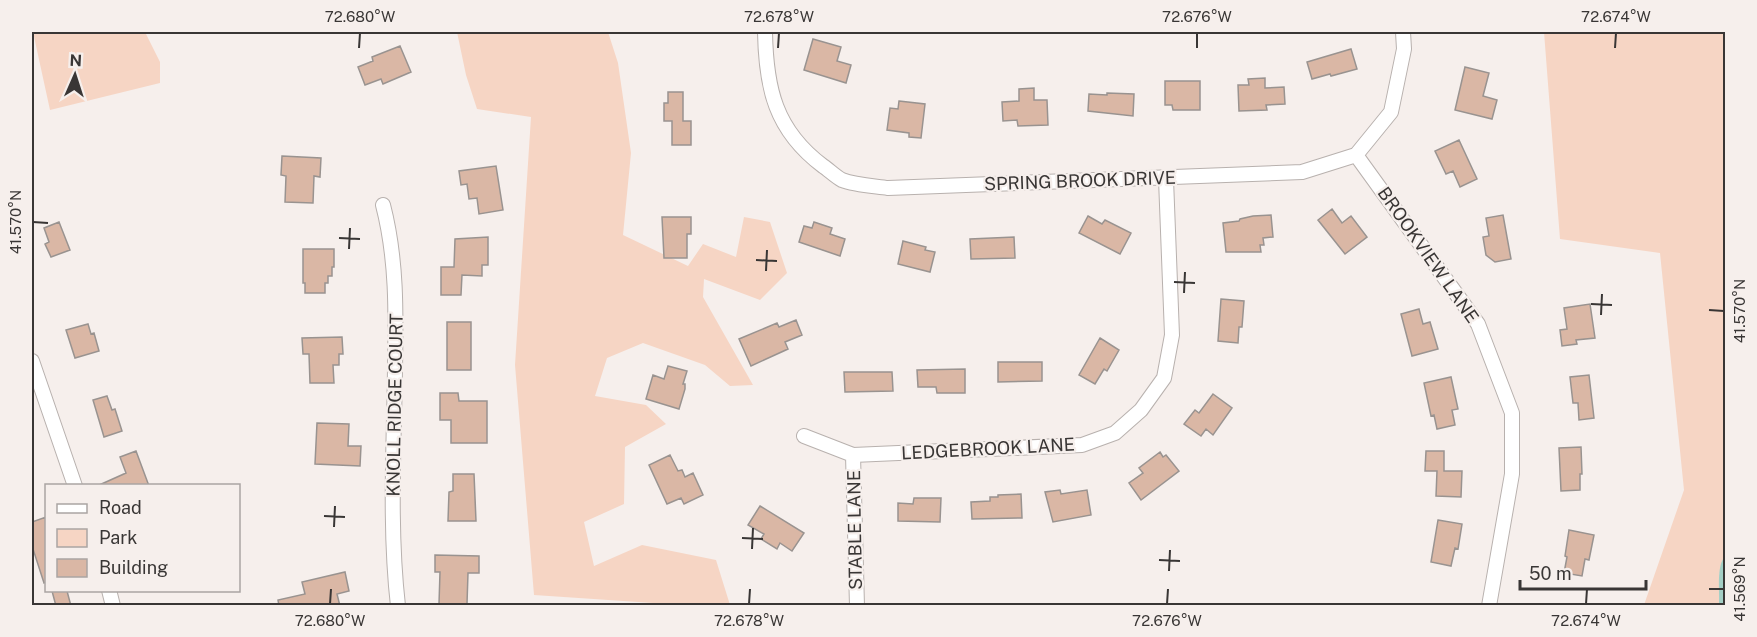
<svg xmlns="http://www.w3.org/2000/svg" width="1757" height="637" viewBox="0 0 1757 637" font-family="'Public Sans',sans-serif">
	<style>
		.green { fill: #f6d5c4 }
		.water { fill: #a4cfc5 }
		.building { fill: #dab7a5; stroke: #999390; stroke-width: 1.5 }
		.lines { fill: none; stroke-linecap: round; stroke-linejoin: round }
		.street-casing { stroke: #b8b1ae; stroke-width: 16 }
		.street { stroke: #fff; stroke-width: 14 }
		.ticks { fill: none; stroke: #393635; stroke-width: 2 }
		.labels { text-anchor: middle; stroke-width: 4.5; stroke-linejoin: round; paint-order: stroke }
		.street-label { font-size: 18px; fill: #393635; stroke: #f6efec }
		.neatline { fill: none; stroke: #393635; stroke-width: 2 }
		.ticks-label { font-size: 15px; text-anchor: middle; fill: #393635 }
	</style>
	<rect width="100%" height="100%" fill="#f6efec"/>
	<path class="green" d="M33,32H145L160,62V83L50,110Z
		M457,32H608L618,63L631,153L623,235L688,266L703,244L736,257L744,217L770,222L787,273L760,300L704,279L703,297L753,385L730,386L705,365L643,343L607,358L595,396L646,405L666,424L625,447L624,504L584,522L594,566L642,545L716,560L730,605H683L534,595L515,365L531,117L477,109L466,75Z
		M1544,32H1725L1726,556C1716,568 1720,591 1719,605H1644L1684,490L1660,253L1560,239Z"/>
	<path class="water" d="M1725,556V605H1719C1720,590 1716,567 1725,556Z"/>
	<path class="building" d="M813,39L841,47L837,61L851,65L846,83L804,70Z
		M400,46L411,72L383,84L381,79L365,85L358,67L373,61L372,57Z
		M1351,49L1357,69L1331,76L1330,74L1312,79L1307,62Z
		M1465,67L1489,73L1483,96L1497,100L1492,119L1455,110Z
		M1265,78V88L1284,87L1285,104L1266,105L1267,110L1239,111L1238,85H1249L1248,79Z
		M1165,81H1200V110H1173L1172,105H1165Z
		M1034,88V100H1047L1048,125L1018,126L1017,120L1003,121L1002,102L1019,101V89Z
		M668,92H683V121H691V145H672V121H664V103H668Z
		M1107,93L1134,94L1133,116L1088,111L1089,94L1107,95Z
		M899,101L925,104L921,138L909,137V133L887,130L890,108L898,109Z
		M1459,140L1477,179L1460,187L1453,171L1446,174L1435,151Z
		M282,156L321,158L320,177L314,176L313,203L285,202L286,176L281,175Z
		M496,166L503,210L479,214L477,198L469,199L467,184L461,185L459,171Z
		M1332,209L1342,223L1351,216L1367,237L1345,254L1318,220Z
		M1271,215L1273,237L1263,238L1264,245H1260L1261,252H1226L1223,223L1239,221L1240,219L1253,216Z
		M1503,215L1511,259L1495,262L1486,255L1483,237L1489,236L1486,218Z
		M1088,216L1102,224L1105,220L1131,233L1120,254L1079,233Z
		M662,217H691V234H687V258H664Z
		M59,222L70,250L51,257L45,244L49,242L44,228Z
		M814,222L832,228L830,234L845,239L840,256L799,242L804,226L812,228Z
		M488,237V265H482V276L462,275L461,295H441V267H454L455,239Z
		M1014,237L1015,258L971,259L970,239Z
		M903,241L926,247L925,250L935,252L930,272L898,264Z
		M303,249H334V267H332V276H328V283H325V293H305V283H303Z
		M1221,299L1244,301L1242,327H1239L1238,343L1218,341Z
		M1590,304L1595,338L1576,340L1577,344L1562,346L1560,330L1567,329L1564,308Z
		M1419,309L1423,324L1430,322L1438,349L1412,356L1401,314Z
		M796,320L802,335L785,342L788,349L751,366L739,339L777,323L779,327Z
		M447,322H471V370H447Z
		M88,324L91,334L94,333L99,351L75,358L66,330Z
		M342,337L343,354H339V365H333L334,383H310L309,354H303L302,338Z
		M1100,338L1119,350L1107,371L1104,369L1095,384L1079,375Z
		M998,362H1042V381L998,382Z
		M668,366L687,371L683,384H685V389L679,409L646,399L653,375L664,379Z
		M965,369V393H937L936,387H918L917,370Z
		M844,372H892L893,391L845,392Z
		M1589,375L1594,418L1579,420L1578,403H1573L1570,377Z
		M1451,377L1458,409L1452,410L1455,425L1437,429L1434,415L1431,416L1424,383Z
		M440,393H458L459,401H487V443H451V420H440Z
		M1213,394L1232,408L1213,435L1206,429L1201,436L1184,424L1195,410L1199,413Z
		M107,396L112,410L115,409L122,431L104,437L93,400Z
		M317,423L349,424L348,446H361L360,466L315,464Z
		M1581,447L1582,474H1580V490L1561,491L1559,448Z
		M136,451L149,486H97L126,473L120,457Z
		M1426,451H1444V471H1462L1461,497L1436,496L1437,471H1425Z
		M1160,452L1163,457L1166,455L1179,471L1141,500L1129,483L1143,473L1139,468Z
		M670,455L678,471L682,470L685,477L693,473L703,495L684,504L681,498L667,504L649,465Z
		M453,474H474L476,521H448L449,492L453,491Z
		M1060,490L1061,494L1087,490L1091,515L1053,522L1045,492Z
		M1021,494L1022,518L972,519L971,502L990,501V497H998V495Z
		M914,498H941L940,522L898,521V503L913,504Z
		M760,506L804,533L792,551L780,543L777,549L761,539L764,534L748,525Z
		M46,517V582L44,583L32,546V522Z
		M1438,520L1462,524L1458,549L1455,548L1451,566L1431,562Z
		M1569,530L1594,535L1589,560L1585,559L1582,576L1564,573L1567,557L1565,556Z
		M435,555L479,556V573H468L467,604H439L440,572H435Z
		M345,572L349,591L337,594L340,606H279L278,600L305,594L302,582Z
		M52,591H67L71,606H56Z"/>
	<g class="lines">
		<defs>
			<path id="street" d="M765,32C766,88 775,130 823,166C829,170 836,177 842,180C855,185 874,186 888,188L1302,172L1356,155L1391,112L1404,49L1403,32
				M1356,155L1478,324L1512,413V474L1489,606
				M383,205C397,259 396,313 395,369C394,447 389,527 398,606
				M32,361L75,486
				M804,436L853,455L1082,445L1115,433L1141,410L1164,378L1172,335L1166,179
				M853,455L857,606
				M109,590L113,606"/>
		</defs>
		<use href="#street" class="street-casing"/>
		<use href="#street" class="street"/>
	</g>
	<path class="ticks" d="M359,48L360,33M778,48L779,33M1197,48V33M1615,48L1616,33M33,222L48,223M339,238L360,239M349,249L350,228M756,260L777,261M766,271L767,250M1174,282L1195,283M1184,293L1185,272M1591,304L1612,305M1709,310L1724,311M1601,315L1602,294M324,516L345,517M334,527L335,506M742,538L763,539M752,549L753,528M1159,560L1180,561M1169,571L1170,550M1709,589H1724M330,604L331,589M749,604L750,589M1167,604L1168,589M1586,604L1587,589"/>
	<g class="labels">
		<g class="street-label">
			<text transform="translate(1080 181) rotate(-2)" y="6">SPRING BROOK DRIVE</text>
			<text transform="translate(1428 255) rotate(55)" y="6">BROOKVIEW LANE</text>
			<text transform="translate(395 405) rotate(-89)" y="6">KNOLL RIDGE COURT</text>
			<text transform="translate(988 449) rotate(-3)" y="6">LEDGEBROOK LANE</text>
			<text transform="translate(855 530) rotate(-91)" y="6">STABLE LANE</text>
		</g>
	</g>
	<rect width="1757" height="637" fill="none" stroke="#f6efec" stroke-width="66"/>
	<rect x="45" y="484" width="195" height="108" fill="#f6efec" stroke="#aaa5a3" stroke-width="1.5"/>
	<rect x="57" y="504" width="30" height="9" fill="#ffffff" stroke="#aaa5a3" stroke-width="1.5"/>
	<text x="99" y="514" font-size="18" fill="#393635">Road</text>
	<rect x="57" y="529" width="30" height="18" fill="#f6d5c4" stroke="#aaa5a3" stroke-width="1.5"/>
	<text x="99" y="544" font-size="18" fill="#393635">Park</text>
	<rect x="57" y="559" width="30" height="18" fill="#dab7a5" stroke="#aaa5a3" stroke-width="1.5"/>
	<text x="99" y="574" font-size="18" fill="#393635">Building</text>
	<g transform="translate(75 75) rotate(3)" stroke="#f6efec" stroke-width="4.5" paint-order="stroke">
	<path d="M0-4.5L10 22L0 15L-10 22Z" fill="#393635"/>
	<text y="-9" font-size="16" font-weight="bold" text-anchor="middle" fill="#393635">N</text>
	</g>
	<path d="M1520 580v9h126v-9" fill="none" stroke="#393635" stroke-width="3"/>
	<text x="1529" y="580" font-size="18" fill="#393635" stroke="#f6efec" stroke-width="4.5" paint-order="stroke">50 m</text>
	<rect x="33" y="33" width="1691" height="571" class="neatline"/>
	<g class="ticks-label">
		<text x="360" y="22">72.680°W</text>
		<text x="779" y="22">72.678°W</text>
		<text x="1197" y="22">72.676°W</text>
		<text x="1616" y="22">72.674°W</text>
		<text transform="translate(16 222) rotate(-90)" y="5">41.570°N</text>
		<text transform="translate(1740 311) rotate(-90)" y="5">41.570°N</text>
		<text transform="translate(1740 589) rotate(-90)" y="5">41.569°N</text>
		<text x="330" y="626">72.680°W</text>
		<text x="749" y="626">72.678°W</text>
		<text x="1167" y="626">72.676°W</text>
		<text x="1586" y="626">72.674°W</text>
	</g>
</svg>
